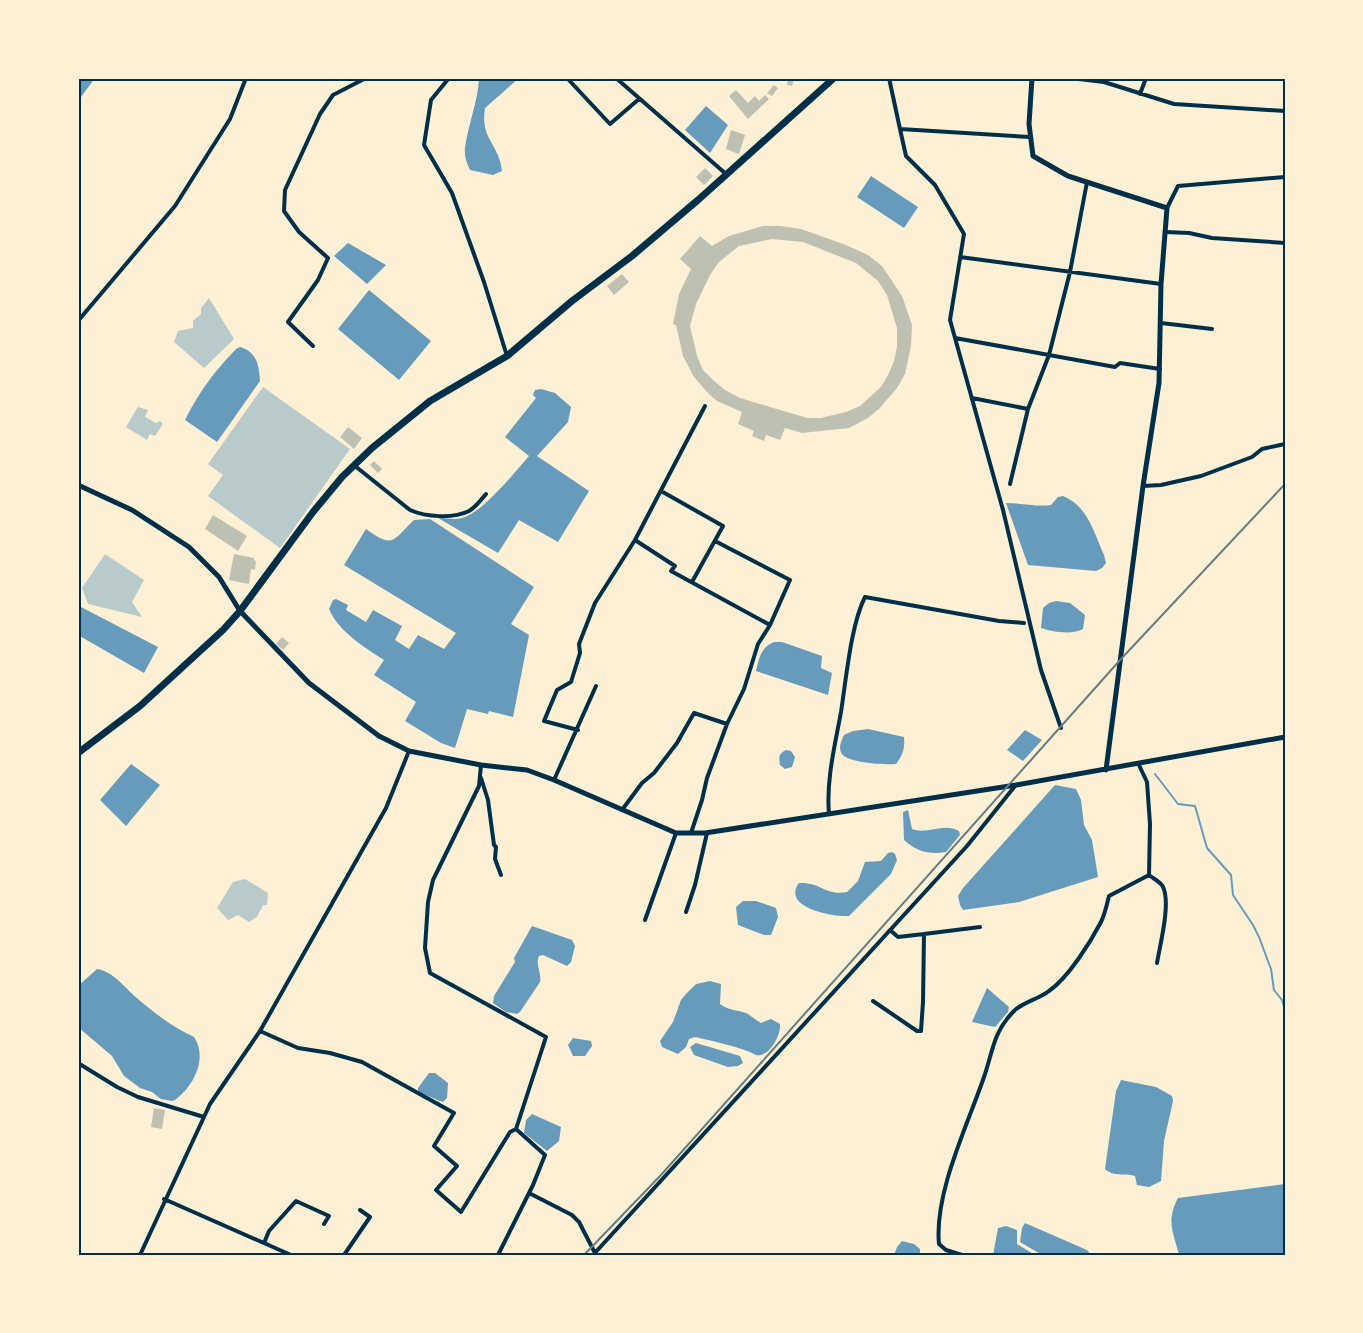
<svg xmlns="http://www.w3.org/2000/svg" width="1363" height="1333" viewBox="0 0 1363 1333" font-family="'Noto Sans',sans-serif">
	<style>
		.green { fill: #b9caca }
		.water { fill: #669bbc }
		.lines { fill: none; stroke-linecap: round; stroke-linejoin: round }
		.stream { stroke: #669bbc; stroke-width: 2 }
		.building { fill: #bec0b2; fill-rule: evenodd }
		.minor { stroke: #003049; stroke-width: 4 }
		.tertiary { stroke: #003049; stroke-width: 5 }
		.trunk { stroke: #003049; stroke-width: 7 }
		.rail { stroke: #657d81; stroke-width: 2 }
		.neatline { fill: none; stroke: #003049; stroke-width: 2 }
	</style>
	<rect width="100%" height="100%" fill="#fdf0d5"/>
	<path class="green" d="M209,298L234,339L204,368L174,342L178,331L193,328V321L201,314V308Z
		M263,387L350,449L280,548L208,496L223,475L208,464Z
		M138,407L148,410L145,417L156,423L160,421L163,424L155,436L150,434L147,440L126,427Z
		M105,554L144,580L132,602L142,617L88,604L82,588Z
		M245,879L268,893L267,905H263L257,917L249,922L238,915L228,920L217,908L233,882Z"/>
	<path class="water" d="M78,78H95L78,101Z
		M479,78H519L485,108C480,140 499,143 502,171L493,175L470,170C467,163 464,156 465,148C468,124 478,102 479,78Z
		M706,106L728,125L710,153L685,130Z
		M871,176L918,207L904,228L857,197Z
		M348,243L386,265L367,284L334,256Z
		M369,290L431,341L399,380L338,329Z
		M240,347C257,352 259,365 260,381L217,442L185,420C200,391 213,373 236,349Z
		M541,389L555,393L571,407L568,422L537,456L589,491L558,542L519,520L498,553L438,518C446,518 455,520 462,518C482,513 515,472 529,456L505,437L536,398L533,395L535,390Z
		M1063,496C1088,506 1094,533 1104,555L1106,563L1102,568L1096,571L1028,565L1006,503C1022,503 1037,507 1051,505L1058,497Z
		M430,519L534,587L511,624L529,635L513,717L489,711L488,714L467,709L455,748L441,743L405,721L416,702L374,675L384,660C364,647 339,632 329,609L333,600L336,599L348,605L346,610L366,622L373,610L402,626L395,640L409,649L418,635L444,649L456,633L344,565L366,529C394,549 392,541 414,520Z
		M1056,601L1070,603L1085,615L1083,629C1073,635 1052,632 1041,628L1043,608L1049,603Z
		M81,607L158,647L144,673L78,635V611Z
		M774,642H782L822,656L821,668L832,673L828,695L756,671C759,658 761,647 774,642Z
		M868,729L904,737C905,748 903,755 896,764C885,765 849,763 842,754C838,748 841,741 844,735L853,731Z
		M1025,730L1042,740L1023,761L1007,750Z
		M786,750L791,751L795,757L792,767L785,769L780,765C779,757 778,754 786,750Z
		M131,764L160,785L126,826L100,800Z
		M1055,785L1076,789L1081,800L1084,825L1092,840L1098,877L1019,902L963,910L960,905L958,896L963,888Z
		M908,810L912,829C928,835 944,822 959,831L960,835L946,852C929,855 916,851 904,840L903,812Z
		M892,852L895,854L897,860L891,874L849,916C832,917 781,907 799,883C822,882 824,896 847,892L858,881L865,862L881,861L888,853Z
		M743,901H756L776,908L778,917L771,935H764L738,925L736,907Z
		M532,926L572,940L575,946L571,962L567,966L543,955L539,956C535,965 542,973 540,982L520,1012L517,1014L506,1012L493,1003L494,996L515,962L514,958Z
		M97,969C113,971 126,989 138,999C154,1013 174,1028 194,1037C208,1058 194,1086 175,1100L172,1101L161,1099L152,1092L140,1088L124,1076L112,1056L78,1027V986Z
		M710,981L721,984L720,1004C729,1011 741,1010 748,1014C752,1017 756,1020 761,1023L771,1019L780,1024C781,1034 772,1052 761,1055C756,1057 752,1052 747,1051C731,1045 712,1041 695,1037L689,1039L686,1047L678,1054L662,1047L660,1041L673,1022L681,1000L686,994L696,984Z
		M987,988L1009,1007L1008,1012L995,1027L972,1022Z
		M573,1038L591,1041L592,1046L585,1056H573L568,1045Z
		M696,1043L740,1056L743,1063L738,1066L728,1067L694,1055L690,1047Z
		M429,1073H435L448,1083L447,1098L443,1102L418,1092V1088Z
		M1121,1080L1156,1087L1172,1096L1173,1101L1164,1141L1161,1181L1149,1187L1137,1185L1135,1176C1125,1172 1114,1178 1105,1169L1116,1091Z
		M532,1114L561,1127L559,1141L547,1151L524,1133L526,1120Z
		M1285,1184V1255H1179C1173,1231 1166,1221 1178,1198Z
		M1025,1223L1087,1250L1091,1255H1042L1020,1242L1022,1228Z
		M1006,1226L1017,1230V1244L1035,1255H993L998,1228Z
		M902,1241L914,1244L920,1249V1255H894L897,1247Z"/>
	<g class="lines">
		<path class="stream" d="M1155,774L1178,804L1195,806L1207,848L1231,875L1233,895L1253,925L1259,937L1271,969L1274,990L1282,1000L1285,1010"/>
	</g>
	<path class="building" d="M788,78H794L792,86L787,85Z
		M774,85L778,88L772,96L767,93Z
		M736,90L748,103L755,96L759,101L765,95L769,99L748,119L729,96Z
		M731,130L745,135L739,154L726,149Z
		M705,168L713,176L704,185L696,177Z
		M763,226H780L801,229L846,245L868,255L882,266L902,296L912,325L911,346L905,374L897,388L879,409L868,418L849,428L802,433L785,428L780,440L766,435L764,441L752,436L754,431L738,424L742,412L717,401L708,393L694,377L683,356L676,325L673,324L679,294L691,269L680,259L700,236L712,246L729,236ZM772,239L803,242L856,263L878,281L887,295L897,328V347L894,361L888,375L881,387L860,406L846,412L821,418H807L740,398L725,390L713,380L703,370L697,356L690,326L696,304L710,275L719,262L739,246Z
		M622,274L629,282L614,295L607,286Z
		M348,427L362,438L354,449L340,437Z
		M374,461L382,469L378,473L370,465Z
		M213,515L247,536L238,551L205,529Z
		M234,554L254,558V560L256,561L255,570L251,569L249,584L229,580Z
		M282,637L289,643L283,650L276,644Z
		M154,1108L165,1110L162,1129L151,1127Z"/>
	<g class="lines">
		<path class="minor" d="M449,78L431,100L424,145L452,193L484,282L507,356
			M567,78L610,124L639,99
			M616,78L726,174
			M889,78L900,129
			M1070,78L1104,82L1174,104L1285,111
			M1140,94L1146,78
			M1030,137L900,129L906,156L935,185L964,234L950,320L1003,510L1041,670L1061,728
			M1167,208L1178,186L1285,177
			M1165,232L1189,233L1212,238L1285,243
			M960,257L1161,284
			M78,321L175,206L230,119L246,78
			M1161,323L1212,329
			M955,338L1049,355L1070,272L1087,182
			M313,346L288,322L318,280L328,258L299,232L284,211L285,190L320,114L333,95L366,78
			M972,398L1028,409L1049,355L1115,367L1120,363L1160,369
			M355,466L410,510C426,517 453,519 469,511C476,507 481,500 486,494
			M1010,484L1028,409
			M1143,486L1161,485L1201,476L1252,457L1262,449L1285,444
			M661,491L723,526L692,582
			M635,540L675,566L671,571L770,625
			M578,730L544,721L557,690L571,682L580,653L579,644L595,603L635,540L705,406
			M481,765L479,786L433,880L428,902L425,948L430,973L546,1037L516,1129L545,1155L533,1185L498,1255
			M481,778L488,800L494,845L496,847L495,859L501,875
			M554,780L596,686
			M622,810L642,783L654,773L677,743L694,713L727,724L744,689L758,644L770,625L790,580L715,541
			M829,814C826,780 835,745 841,712C846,680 851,624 865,597L999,621L1024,623
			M691,833L702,800L707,778L727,724
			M1149,875C1154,879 1161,882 1163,887C1171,903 1160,945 1157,963
			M686,912L695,885L707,833
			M645,920L676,833
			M890,930L898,937L924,934
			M873,1001L917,1031H921L923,1002L924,934L980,927
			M260,1031L298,1048L330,1053L362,1062L454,1113L434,1146L457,1166L436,1190L461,1212L510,1132L516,1129
			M78,1063L117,1087L138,1097L204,1117
			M529,1193L572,1215L579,1222L595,1253
			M164,1199L291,1255
			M264,1243L269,1231L296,1201L329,1216L324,1224
			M140,1255L210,1104L260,1031L386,808L409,751
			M344,1255L370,1217L360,1210
			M593,1255L967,846L1015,786
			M962,1255L946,1250L939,1244C934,1193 968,1124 984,1077C993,1051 993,1032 1014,1011C1023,1002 1039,999 1049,991C1068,978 1090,943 1101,922C1105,914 1107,904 1109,896L1149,875L1150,824L1147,782L1138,763"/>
		<path class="tertiary" d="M1032,78L1029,124L1033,156L1068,176L1167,208L1161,284L1159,383L1143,486L1106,770
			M78,485L132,510L189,547L219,577L240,611L309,683L379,736L409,751L481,765L527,770L554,780L676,833H705L1016,785L1285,737"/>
		<path class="trunk" d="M78,753L140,706L223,630L240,611L313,512L342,477L372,448L430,401L507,356L572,301L632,256L698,200L834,78"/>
		<path class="rail" d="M584,1255L661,1175L1121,659L1285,484"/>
	</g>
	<rect width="1363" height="1333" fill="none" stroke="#fdf0d5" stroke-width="159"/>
	<rect x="80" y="80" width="1204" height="1174" class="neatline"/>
</svg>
